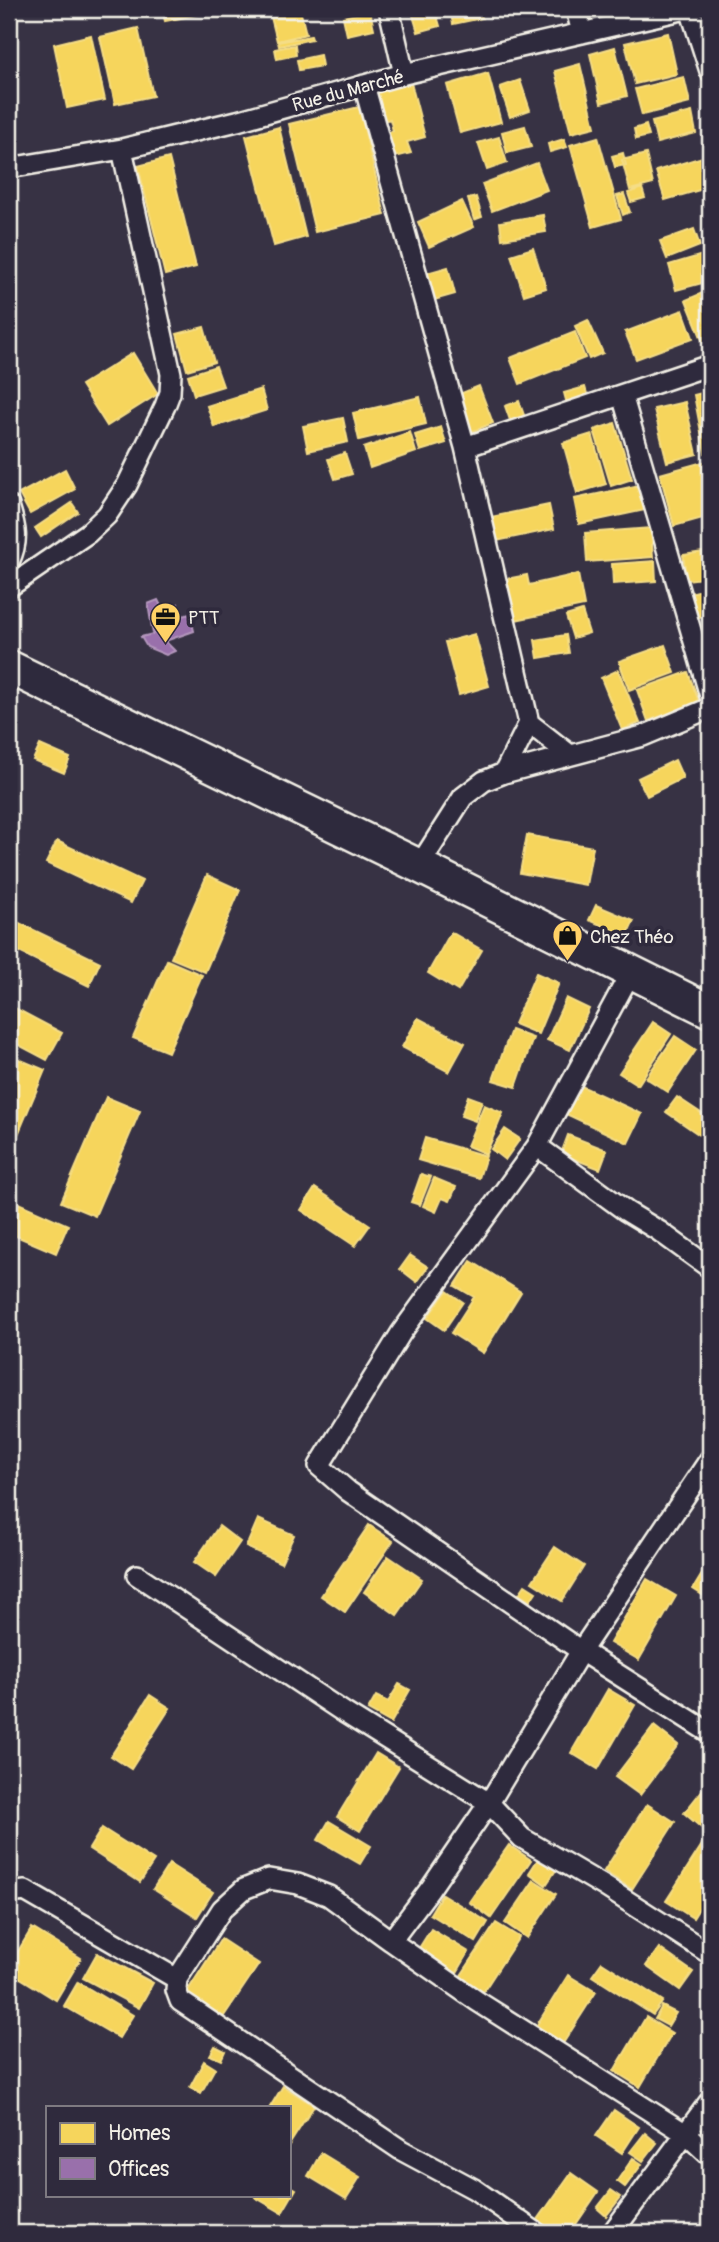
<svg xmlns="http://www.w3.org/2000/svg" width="719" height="2242" viewBox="0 0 719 2242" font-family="Pangolin,sans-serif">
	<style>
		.homes { fill: #f6d55c; stroke: #f5dd86; stroke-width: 2 }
		.offices { fill: #9970ab; stroke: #b497bd; stroke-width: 2 }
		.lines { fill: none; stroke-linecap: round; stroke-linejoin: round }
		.street-casing { stroke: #f4f1e8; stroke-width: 24 }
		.primary-casing { stroke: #f4f1e8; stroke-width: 37 }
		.street { stroke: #2f2a3d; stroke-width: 19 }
		.primary { stroke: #2f2a3d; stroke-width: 32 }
		.labels { text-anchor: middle; stroke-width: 7; stroke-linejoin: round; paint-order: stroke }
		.street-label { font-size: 19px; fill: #f4f1e8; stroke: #2f2a3d }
		.poi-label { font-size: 19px; fill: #f4f1e8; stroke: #2f2a3d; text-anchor: start }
	</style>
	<rect width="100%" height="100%" fill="#373244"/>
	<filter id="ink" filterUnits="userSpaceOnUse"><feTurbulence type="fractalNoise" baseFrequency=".0143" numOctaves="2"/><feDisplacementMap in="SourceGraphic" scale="14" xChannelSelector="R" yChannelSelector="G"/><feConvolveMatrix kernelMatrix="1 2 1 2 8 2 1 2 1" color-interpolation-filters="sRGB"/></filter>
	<g filter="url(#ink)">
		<path class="homes" d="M162,9H200L201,14L165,21Z
			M286,9H300L306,34L277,41L270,13Z
			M411,9H435L440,26L418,32Z
			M450,9H480L482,18L453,24Z
			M370,11L374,29L347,35L343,17Z
			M138,28L153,96L115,104L100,37Z
			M668,33L677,74L635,84L625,43Z
			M91,35L105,100L67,108L54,44Z
			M311,36L312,39L279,46L278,42Z
			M295,45L296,55L277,59L275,49Z
			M615,47L627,96L601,103L590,54Z
			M320,55L322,66L299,70L297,60Z
			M580,64L595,127L571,133L555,71Z
			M488,73L501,122L460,133L447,85Z
			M684,77L690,103L642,115L635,89Z
			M520,80L530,110L510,117L500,87Z
			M411,83L425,137L407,142L411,153L391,158L385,133L393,131L390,119L383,121L375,93Z
			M359,107L385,215L315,232L289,124Z
			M692,112L696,133L657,143L652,122Z
			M646,125L649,136L636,139L634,129Z
			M525,126L531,147L507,153L502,132Z
			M279,127L306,237L274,246L246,136Z
			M499,137L507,163L487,170L478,143Z
			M598,137L621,219L593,227L570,145Z
			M564,139L567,147L550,152L548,144Z
			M623,153L626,165L615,167L612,156Z
			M646,154L653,184L630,190L622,160Z
			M706,156L710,169V187L665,200L656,171Z
			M169,158L196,267L165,275L138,166Z
			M537,163L547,190L492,211L482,184Z
			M642,188L645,198L631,202L628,193Z
			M624,194L630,212L623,215L617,196Z
			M476,197L482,217L474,220L468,199Z
			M462,201L474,227L429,247L418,222Z
			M543,215L546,232L502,239L500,222Z
			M694,229L700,246L667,259L660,241Z
			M533,248L546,288L524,295L511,255Z
			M709,253L710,281L676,290L669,265Z
			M448,267L455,294L434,300L427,273Z
			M707,291L710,301V345L705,347L686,300Z
			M683,310L693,338L636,359L625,332Z
			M588,320L603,353L589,359L575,326Z
			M204,327L214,362L187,370L177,334Z
			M575,332L585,358L520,384L510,358Z
			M133,353L158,394L107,426L81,385Z
			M216,366L223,386L194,395L188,375Z
			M479,386L493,423L471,432L457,395Z
			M585,387L588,397L567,404L564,393Z
			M261,389L267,410L214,427L207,406Z
			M710,391V452L705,453L694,395Z
			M420,397L426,424L359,440L353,413Z
			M519,401L525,418L511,423L505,406Z
			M685,402L697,454L667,462L654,409Z
			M343,418L348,442L308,451L303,426Z
			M615,423L632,479L611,486L594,430Z
			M441,427L446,443L420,451L415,435Z
			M410,432L416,452L370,468L364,448Z
			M592,434L606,484L577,493L563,443Z
			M345,453L352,474L335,479L328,459Z
			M710,460V516L674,526L660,474Z
			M65,469L75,489L30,514L19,494Z
			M640,485L645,510L579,524L574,499Z
			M72,503L78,512L41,537L35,528Z
			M549,505L554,529L496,541L491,517Z
			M651,528L653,557L587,562L585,533Z
			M710,551V577L687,580L683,555Z
			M655,561L656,581L613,584L612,564Z
			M578,574L584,606L515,620L506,579L527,575L529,585Z
			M710,588V614L696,618L690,593Z
			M582,611L589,633L573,638L566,616Z
			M475,634L489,686L459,695L445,642Z
			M566,635L569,653L538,658L535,640Z
			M665,645L675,673L629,690L619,661Z
			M618,670L640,723L622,730L601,678Z
			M688,672L699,702L648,721L637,690Z
			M40,745L70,758L64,773L33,760Z
			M675,760L683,778L647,796L638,778Z
			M527,835L593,847L586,885L520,873Z
			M57,841L142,881L131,903L46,863Z
			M207,875L240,890L205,972L171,958Z
			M596,905L634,921L627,936L589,920Z
			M15,921L100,962L89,986L9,947V935Z
			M451,932L482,950L458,991L428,973Z
			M167,960L202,975L168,1052L133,1038Z
			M536,973L559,983L538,1034L514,1024Z
			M566,998L589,1009L570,1050L547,1040Z
			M9,1005L62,1033L47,1060L9,1040Z
			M418,1018L465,1043L449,1072L402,1047Z
			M653,1022L671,1034L638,1085L619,1073Z
			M511,1030L533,1038L516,1087L493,1080Z
			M675,1036L696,1050L668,1092L646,1078Z
			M9,1055L45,1070L9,1156Z
			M579,1085L642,1114L628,1143L566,1114Z
			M468,1096L482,1101L475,1121L461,1116Z
			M106,1097L140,1111L95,1216L61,1202Z
			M677,1097L710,1119V1142L666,1112Z
			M484,1105L503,1113L486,1154L467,1146Z
			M505,1129L520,1139L505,1160L491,1149Z
			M568,1135L607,1150L600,1169L561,1154Z
			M425,1138L486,1156L479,1178L418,1160Z
			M421,1174L431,1177L420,1205L411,1202Z
			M434,1178L456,1187L450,1201L442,1198L436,1212L423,1206Z
			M315,1188L370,1225L355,1246L301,1210Z
			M9,1199L68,1225L56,1253L9,1233Z
			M410,1255L428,1267L417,1282L400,1269Z
			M471,1261L521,1292L483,1353L451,1333L474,1297L455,1286Z
			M447,1291L463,1302L444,1330L427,1318Z
			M258,1519L294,1535L281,1563L246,1547Z
			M369,1525L393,1541L345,1612L321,1596Z
			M219,1526L240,1542L216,1577L194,1562Z
			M555,1547L584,1566L562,1601L532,1582Z
			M388,1556L422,1579L397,1615L364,1592Z
			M710,1561V1600L693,1589Z
			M647,1579L676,1596L639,1660L610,1643Z
			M525,1585L536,1592L530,1601L519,1594Z
			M399,1684L410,1690L391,1723L368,1710L376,1696L388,1702Z
			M608,1689L635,1705L598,1769L571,1753Z
			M150,1695L170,1708L131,1769L111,1756Z
			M654,1726L678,1745L640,1795L615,1777Z
			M376,1753L399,1767L360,1831L337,1817Z
			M704,1788L710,1793V1835L684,1813Z
			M647,1804L675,1822L632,1889L604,1871Z
			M329,1821L371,1846L360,1864L318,1840Z
			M102,1828L154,1861L140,1882L89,1849Z
			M705,1840L710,1843V1891L693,1918L666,1901Z
			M509,1845L531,1860L491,1918L469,1902Z
			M538,1859L556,1870L546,1885L529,1873Z
			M169,1864L213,1892L197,1917L153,1889Z
			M534,1880L556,1894L527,1938L505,1923Z
			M442,1894L488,1922L476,1942L430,1914Z
			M496,1923L519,1937L481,1995L458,1980Z
			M32,1928L81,1958L56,2000L9,1971V1966Z
			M431,1929L469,1952L455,1976L416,1953Z
			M221,1939L259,1964L222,2019L185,1995Z
			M659,1948L693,1972L680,1990L646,1966Z
			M97,1953L153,1983L139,2008L83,1978Z
			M602,1962L663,2001L653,2015L592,1976Z
			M568,1975L596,1992L562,2045L535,2028Z
			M78,1982L133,2015L119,2038L64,2006Z
			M662,2006L676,2013L668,2026L655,2019Z
			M646,2017L672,2033L640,2087L614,2071Z
			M215,2046L225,2051L221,2060L210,2055Z
			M204,2061L215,2068L201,2093L190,2087Z
			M283,2086L314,2106L289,2145V2107H270Z
			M614,2110L639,2127L622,2153L596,2136Z
			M645,2133L657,2143L643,2161L630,2152Z
			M321,2153L360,2177L346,2199L308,2176Z
			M633,2158L642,2164L625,2187L617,2181Z
			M571,2173L598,2192L570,2233H554L537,2221Z
			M289,2185L296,2189L282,2213L255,2197L256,2195H289Z
			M611,2190L621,2197L606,2216L597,2208Z"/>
		<path class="offices" d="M158,600L163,610L178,604V617L190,614L194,631L165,641L175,651L166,655L147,647L141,637L153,634L148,604Z"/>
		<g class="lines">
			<defs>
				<path id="street" d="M389,9L404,74
					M576,9L582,33
					M690,9L710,71
					M364,85L465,447L529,723L504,773
					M9,168L122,149L237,121L404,74L686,9
					M622,395L710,696
					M465,447L710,365
					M9,506C16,528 19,541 9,562
					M9,587L88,533L107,515L127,485L165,406L170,393L171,374L122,149
					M529,723L570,755
					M419,866L463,797L484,781L504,773L643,736L710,708
					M631,972L537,1146L401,1333L319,1466L348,1491L581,1651L710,1733
					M537,1146L626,1211L659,1231L710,1268
					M137,1575L345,1713L489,1803L581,1651L710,1459
					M9,1893L25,1891L177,1979
					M391,1941L329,1896L298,1884L269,1879L244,1889L222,1909L177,1979L176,1990L180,2001L401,2150L474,2189L537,2233
					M710,1954L604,1886L522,1838L489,1803L430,1889L391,1941L477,2001L686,2134L710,2156
					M612,2233L710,2101"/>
				<path id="primary" d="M9,667L419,866L710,1011"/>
			</defs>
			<use href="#street" class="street-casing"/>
			<use href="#primary" class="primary-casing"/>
			<use href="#street" class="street"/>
			<use href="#primary" class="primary"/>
		</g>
	</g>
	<defs>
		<symbol id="office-pin" viewBox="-11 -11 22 30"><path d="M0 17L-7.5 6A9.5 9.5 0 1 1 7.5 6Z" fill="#ffd166" stroke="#2f2a3d"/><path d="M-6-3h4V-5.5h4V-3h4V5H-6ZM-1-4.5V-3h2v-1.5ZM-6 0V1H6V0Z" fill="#111"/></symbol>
		<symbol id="shop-pin" viewBox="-11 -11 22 30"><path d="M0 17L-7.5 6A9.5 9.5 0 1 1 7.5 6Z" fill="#ffd166" stroke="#2f2a3d"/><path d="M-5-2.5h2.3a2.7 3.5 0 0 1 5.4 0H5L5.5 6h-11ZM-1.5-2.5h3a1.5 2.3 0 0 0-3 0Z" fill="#111"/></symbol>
	</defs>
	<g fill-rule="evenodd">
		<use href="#office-pin" x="148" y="600" width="35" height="47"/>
		<use href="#shop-pin" x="550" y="918" width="35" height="47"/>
	</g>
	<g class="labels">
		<g class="street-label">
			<text transform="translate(348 90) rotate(-15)" y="7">Rue du Marché</text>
		</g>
		<g class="poi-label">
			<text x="188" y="624">PTT</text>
			<text x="590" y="943">Chez Théo</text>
		</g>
	</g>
	<rect width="719" height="2242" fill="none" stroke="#2f2a3d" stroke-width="35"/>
	<rect x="18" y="18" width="684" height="2207" fill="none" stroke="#f4f1e8" stroke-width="2.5" filter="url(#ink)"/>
	<rect x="46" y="2106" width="245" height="91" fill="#2f2a3d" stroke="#7e7a81" stroke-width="2"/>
	<rect x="60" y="2123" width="35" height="21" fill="#f6d55c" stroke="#7e7a81" stroke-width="2"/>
	<text x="108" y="2140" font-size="21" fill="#f4f1e8">Homes</text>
	<rect x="60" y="2158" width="35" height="21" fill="#9970ab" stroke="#7e7a81" stroke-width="2"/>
	<text x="108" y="2176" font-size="21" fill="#f4f1e8">Offices</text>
</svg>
